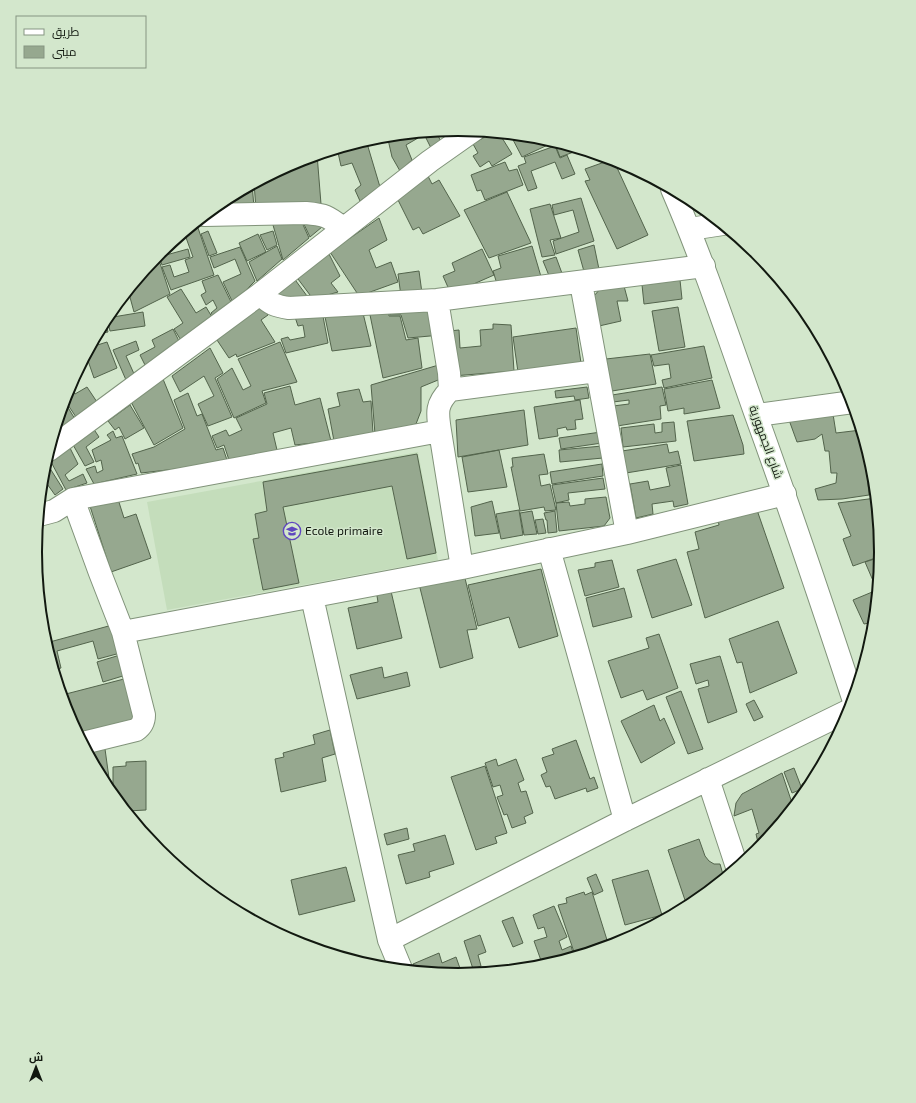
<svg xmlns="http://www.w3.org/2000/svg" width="916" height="1103" viewBox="0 0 916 1103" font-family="'Exo 2',Cairo,sans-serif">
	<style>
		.built { fill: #c4ddbb }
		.building { fill: #96a88f; stroke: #53644c }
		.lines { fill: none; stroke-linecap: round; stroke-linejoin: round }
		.street-casing { stroke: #81937a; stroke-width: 24 }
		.secondary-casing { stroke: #81937a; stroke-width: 24 }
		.street { stroke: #fff; stroke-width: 22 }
		.secondary { stroke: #fff; stroke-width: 22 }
		.labels { text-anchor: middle; stroke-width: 3; stroke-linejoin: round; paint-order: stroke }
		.street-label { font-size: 12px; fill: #121910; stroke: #d3e7cc }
		.poi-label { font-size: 12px; fill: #121910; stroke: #d3e7cc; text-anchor: start }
		.rim { fill: none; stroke: #121910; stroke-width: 2 }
	</style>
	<rect width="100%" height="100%" fill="#d3e7cc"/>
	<path class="built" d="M418,452L438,560L167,610L147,502Z"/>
	<path class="building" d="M451,129L440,136L438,130Z
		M436,131L441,142L431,148L423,132Z
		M493,132L499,133L512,154L492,166L489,161L480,167L473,156L478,153L473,144Z
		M416,133L418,138L406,145L412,160L400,171L392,157L387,135Z
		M510,134L541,137L551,140L552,143L522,157Z
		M366,140L380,187L360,201L355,190L361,185L352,163L341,166L337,148Z
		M554,141L562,143L563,146L567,145L582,149L560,157Z
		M555,146L560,158L567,155L575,174L562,179L555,162L531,171L537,188L528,191L518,166L526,163L524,157Z
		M317,154L321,204L256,209L254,183L296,161Z
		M613,159L648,235L617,249L585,181L590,180L585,169Z
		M505,162L509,171L517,169L523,185L485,200L481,190L477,191L471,175Z
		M428,176L432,184L439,180L460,216L423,234L419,227L413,230L398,200Z
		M252,184L254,207L224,209L223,200Z
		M507,192L531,243L489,258L464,210Z
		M581,198L594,241L556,254L553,241L579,232L573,210L554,215L552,205Z
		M550,204L561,238L550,240L555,255L542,257L530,209Z
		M316,216L322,227L310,237L301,218Z
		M271,218H300L309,238L283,260Z
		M379,218L387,240L369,250L376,268L391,262L398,282L359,296L330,252Z
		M196,222L214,275L171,290L162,267L170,265L174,277L189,272L185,260L193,257L184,232Z
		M208,231L217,253L209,256L201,234Z
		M273,231L277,245L267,250L260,235Z
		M258,234L266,252L247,261L239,243Z
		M594,245L600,274L585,275L578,250Z
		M277,246L282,259L257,281L249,262Z
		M532,246L542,280L497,284L493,271L501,268L498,256Z
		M240,247L255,281L233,303L223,282L241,274L235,259L214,268L210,257Z
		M164,248L166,255L188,249L190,257L162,265L158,253Z
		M482,249L494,275L451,294L443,276L455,271L452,263Z
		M327,250L340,276L331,283L338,292L313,299L295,275Z
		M157,254L170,294L134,312L128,290Z
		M556,257L563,276L550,278L543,261Z
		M419,271L422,293L401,296L398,274Z
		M218,275L233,306L217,322L211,313L217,308L213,300L206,305L201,295L206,292L202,281Z
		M293,277L310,300L285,302L276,290Z
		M680,280L682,299L644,304L642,285Z
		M624,286L628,301H617L621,321L599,326L594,296L600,289Z
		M181,289L196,313L206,307L215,322L182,342L174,329L183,323L167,297Z
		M433,303L441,335L408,338L401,315H390V306Z
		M260,304L268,315L261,320L275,342L237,357L236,354L229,358L217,340Z
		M389,307V316H400L406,340L418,338L422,368L383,378L369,310Z
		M678,307L685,347L659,351L652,311Z
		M362,309L371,346L332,351L324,312Z
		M322,311L328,343L286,353L281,339L288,337L290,340L305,337L303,325L298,326L294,314Z
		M143,312L145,326L110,331L107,318Z
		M105,320L108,332L97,334Z
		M493,324L511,325L514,371L453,376L449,331L459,330L460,348L481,346L480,330L493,329Z
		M576,328L581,363L518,372L513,337Z
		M173,329L181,345L146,367L140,355L155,347L152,340Z
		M136,341L139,350L126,356L135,376L126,380L113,350Z
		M107,342L117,368L94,378L86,355L91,345V347Z
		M280,342L297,382L262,391L266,403L234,418L217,379L232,368L243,390L251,386L238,359Z
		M704,346L712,378L664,388L662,380L671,378L669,364L654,366L651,355Z
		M210,348L223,373L215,378L232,417L208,426L198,404L214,396L204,376L180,392L172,376Z
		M650,354L656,384L612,391L606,359Z
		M442,364L443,378L421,387V411L416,424L375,434L371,385Z
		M80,366L83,373L72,380Z
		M163,379L183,428L154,445L130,400Z
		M712,380L720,408L684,414V408L668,411L664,389Z
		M69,386L75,394L87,387L97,402L76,417L64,399Z
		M290,386L295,405L320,398L331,441L295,445L291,428L273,433L277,450L230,463L224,445L217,448L212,436L226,430L229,436L242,430L236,418L267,404L264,393Z
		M587,387L589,398L575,400L574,396L556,398L555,391Z
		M662,387L666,405L660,406L661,419L617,426L613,406L629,404V400L613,402L612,395Z
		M359,389L363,402L371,401L373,433L334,441L328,409L340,406L337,393Z
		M188,393L197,416L202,414L216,450L223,448L228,463L141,473L138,463L136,464L132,454L154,447L185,429L174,400Z
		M580,400L583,419L575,420L576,429L567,430L566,427L557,429L558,436L539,439L534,407Z
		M64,401L75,419L54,433Z
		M130,405L144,428L125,439L119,427L115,430L108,421Z
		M524,410L528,445L458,457L456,420Z
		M833,414L836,433L861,430L873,469V470L867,472L869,495L842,499L818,500L815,489L836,483L837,473H831L829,451H825L822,434L815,439L797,442L789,420Z
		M733,415L743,445L744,454L694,461L687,421Z
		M674,422L676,441L623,447L621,428L654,424L655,433L662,432V423Z
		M93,428L99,437L86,447L94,462L85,466L72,443Z
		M113,431L116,438L122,436L137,474L94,484L86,469L95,466L97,473L103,470L101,460L96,462L92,450L111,440L107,435Z
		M601,432L602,443L561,449L559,438Z
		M667,444L669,453L678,451L681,464L626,473L622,451Z
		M602,446L603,458L560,462L559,450Z
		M70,448L78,464L65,475L69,481L83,474L87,483L66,490L50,460Z
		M499,450L507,487L468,492L462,457Z
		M417,454L436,553L407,559L392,486L283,507L299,583L263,590L253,539L259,538L255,514L267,511L263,482Z
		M544,454L548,474L539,475L541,486L550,484L556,510L545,511L544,507L520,511L511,467H513L512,458Z
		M45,462H46L63,489L55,495L45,481L42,483Z
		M602,464L603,476L552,484L550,472Z
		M681,465L688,504L674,507L673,501L652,504L653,514L636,518L630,484L648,481L650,490L670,486L666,468Z
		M603,478L605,489L568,493L569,500L556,503L552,485Z
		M117,496L124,518L136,514L151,558L111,572L89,503Z
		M606,497L610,518L604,526L559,531L556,503L569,502L570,506L585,504V499Z
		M876,498L881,556L853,566L843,539L851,536L838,503Z
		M492,501L499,533L475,536L471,507Z
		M519,510L523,535L501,539L496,514Z
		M757,510L784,588L705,618L687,552L699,549L695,532L719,525L718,520Z
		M532,511L537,534L524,535L520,513Z
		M555,511L557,532L548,533L547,520H546L544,513Z
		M543,519L546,533L538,534L535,520Z
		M881,557L874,622L864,624L853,600L877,590L865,562Z
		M676,559L692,605L652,618L637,570Z
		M612,560L619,587L585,596L578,570L595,567V563Z
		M541,569L558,636L519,648L509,617L478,626L468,585Z
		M464,574L477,629L467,630L473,658L440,668L419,584Z
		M390,587L402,638L357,649L348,608L378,602L376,590Z
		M624,588L632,617L593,627L586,598Z
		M778,621L797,673L750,693L742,662L737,663L729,639Z
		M116,624L124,652L98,659L93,641L57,651L61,668L54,670L46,643Z
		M659,634L678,688L647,700L643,690L621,698L608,661L649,648L646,638Z
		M120,655L126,675L103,682L97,662Z
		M720,656L737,712L708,723L698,689L709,686L708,680L696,684L690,664Z
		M382,667L384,678L407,672L410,686L357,699L350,675Z
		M57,671L64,693L61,694L55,672Z
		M124,679L135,721L79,736L67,713L62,695Z
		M681,691L703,749L688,754L666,697Z
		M754,700L763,717L754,721L746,704Z
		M654,705L660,721L664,718L675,743L641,763L621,721Z
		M330,730L335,754L322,758L326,781L281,792L275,759L284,757L283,753L315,744L313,735Z
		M576,740L590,779L594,777L598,788L587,792L586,788L555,799L550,786L546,787L541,775L547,772L542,758L554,754L552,749Z
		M105,749L109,778L102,779L88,752Z
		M496,759L498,766L516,759L524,780L518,783L521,792L526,791L533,813L524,817L526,823L512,828L507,814L504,815L497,797L503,795L500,785L493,787L485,763Z
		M146,761V810L127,811L109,790V789H113V767L126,766V762Z
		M485,766L507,833L495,837L497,843L476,850L451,777Z
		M794,768L802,789L792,793L784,772Z
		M782,773L793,806L759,847L756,834L759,833L752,809L734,816L736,803L742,794Z
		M813,780L810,787L805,792L802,784Z
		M407,828L409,839L387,845L384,834Z
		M445,835L454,864L429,872L430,877L406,884L398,855L415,851L413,844Z
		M699,839L705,856L709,861L714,864H720L724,878L693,903L687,906L668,850Z
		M346,867L355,901L299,915L291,880Z
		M648,870L662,915L625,925L612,880Z
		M596,874L603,891L594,895L587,878Z
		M584,892L585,895L592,892L607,940L574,952L558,905L567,903L566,898Z
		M554,906L567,937L559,941L562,950L571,946L574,956L543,966L534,941L547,937L544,927L538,929L533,915Z
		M513,917L523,943L513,947L502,921Z
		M480,935L486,952L478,955L481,966L473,969L464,941Z
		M439,953L442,963L456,957L462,974L414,970L413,964Z"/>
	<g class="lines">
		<defs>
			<path id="street" d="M204,215L306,213C326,215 327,216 343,228
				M690,229L723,224
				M581,283L627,533
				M260,294C270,304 275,306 289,308L437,300L704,266
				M437,300L449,373L450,390L597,371
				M757,415L853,402
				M440,431C437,412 436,404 450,390
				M49,450L260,294L430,161L474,130
				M39,515L54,511L73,499
				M549,549L625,820
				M462,568L440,431L73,499L100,573L123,632L462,568L627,533L785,494
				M312,597L389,940L401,969
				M83,743L136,730C142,726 144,722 144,715L123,632
				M708,779L737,867
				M389,940L625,820L850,710"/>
			<path id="secondary" d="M672,189C704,263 729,339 756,415C790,509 822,604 853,698"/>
		</defs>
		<use href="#street" class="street-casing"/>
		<use href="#secondary" class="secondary-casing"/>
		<use href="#street" class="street"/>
		<use href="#secondary" class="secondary"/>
	</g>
	<defs>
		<symbol id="school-ring" viewBox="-11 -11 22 22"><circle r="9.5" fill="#d3e7cc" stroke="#5f46bf" stroke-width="1.5"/><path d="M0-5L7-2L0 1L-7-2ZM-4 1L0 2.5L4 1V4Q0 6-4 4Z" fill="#5f46bf"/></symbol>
	</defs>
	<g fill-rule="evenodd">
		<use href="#school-ring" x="282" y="521" width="20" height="20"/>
	</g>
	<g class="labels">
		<g class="street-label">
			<text transform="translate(766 442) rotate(70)" y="4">شارع الجمهورية</text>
		</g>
		<g class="poi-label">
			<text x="305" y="535">Ecole primaire</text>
		</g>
	</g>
	<path d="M0 0H916V1103H0ZM42 552a416 416 0 1 1 832 0a416 416 0 1 1-832 0Z" fill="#d3e7cc" fill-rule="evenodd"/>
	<path class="rim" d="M42 552a416 416 0 1 1 832 0a416 416 0 1 1-832 0Z"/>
	<rect x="16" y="16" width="130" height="52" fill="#d3e7cc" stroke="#869581"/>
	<rect x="24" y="29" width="20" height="6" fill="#ffffff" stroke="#869581"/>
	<text x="52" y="36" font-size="12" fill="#121910">طريق</text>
	<rect x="24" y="46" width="20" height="12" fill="#96a88f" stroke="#869581"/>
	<text x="52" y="56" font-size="12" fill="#121910">مبنى</text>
	<g transform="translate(36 1067)" stroke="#d3e7cc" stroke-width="3" paint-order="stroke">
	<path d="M0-3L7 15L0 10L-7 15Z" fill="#121910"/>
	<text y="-6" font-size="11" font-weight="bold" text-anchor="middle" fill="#121910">ش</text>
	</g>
</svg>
